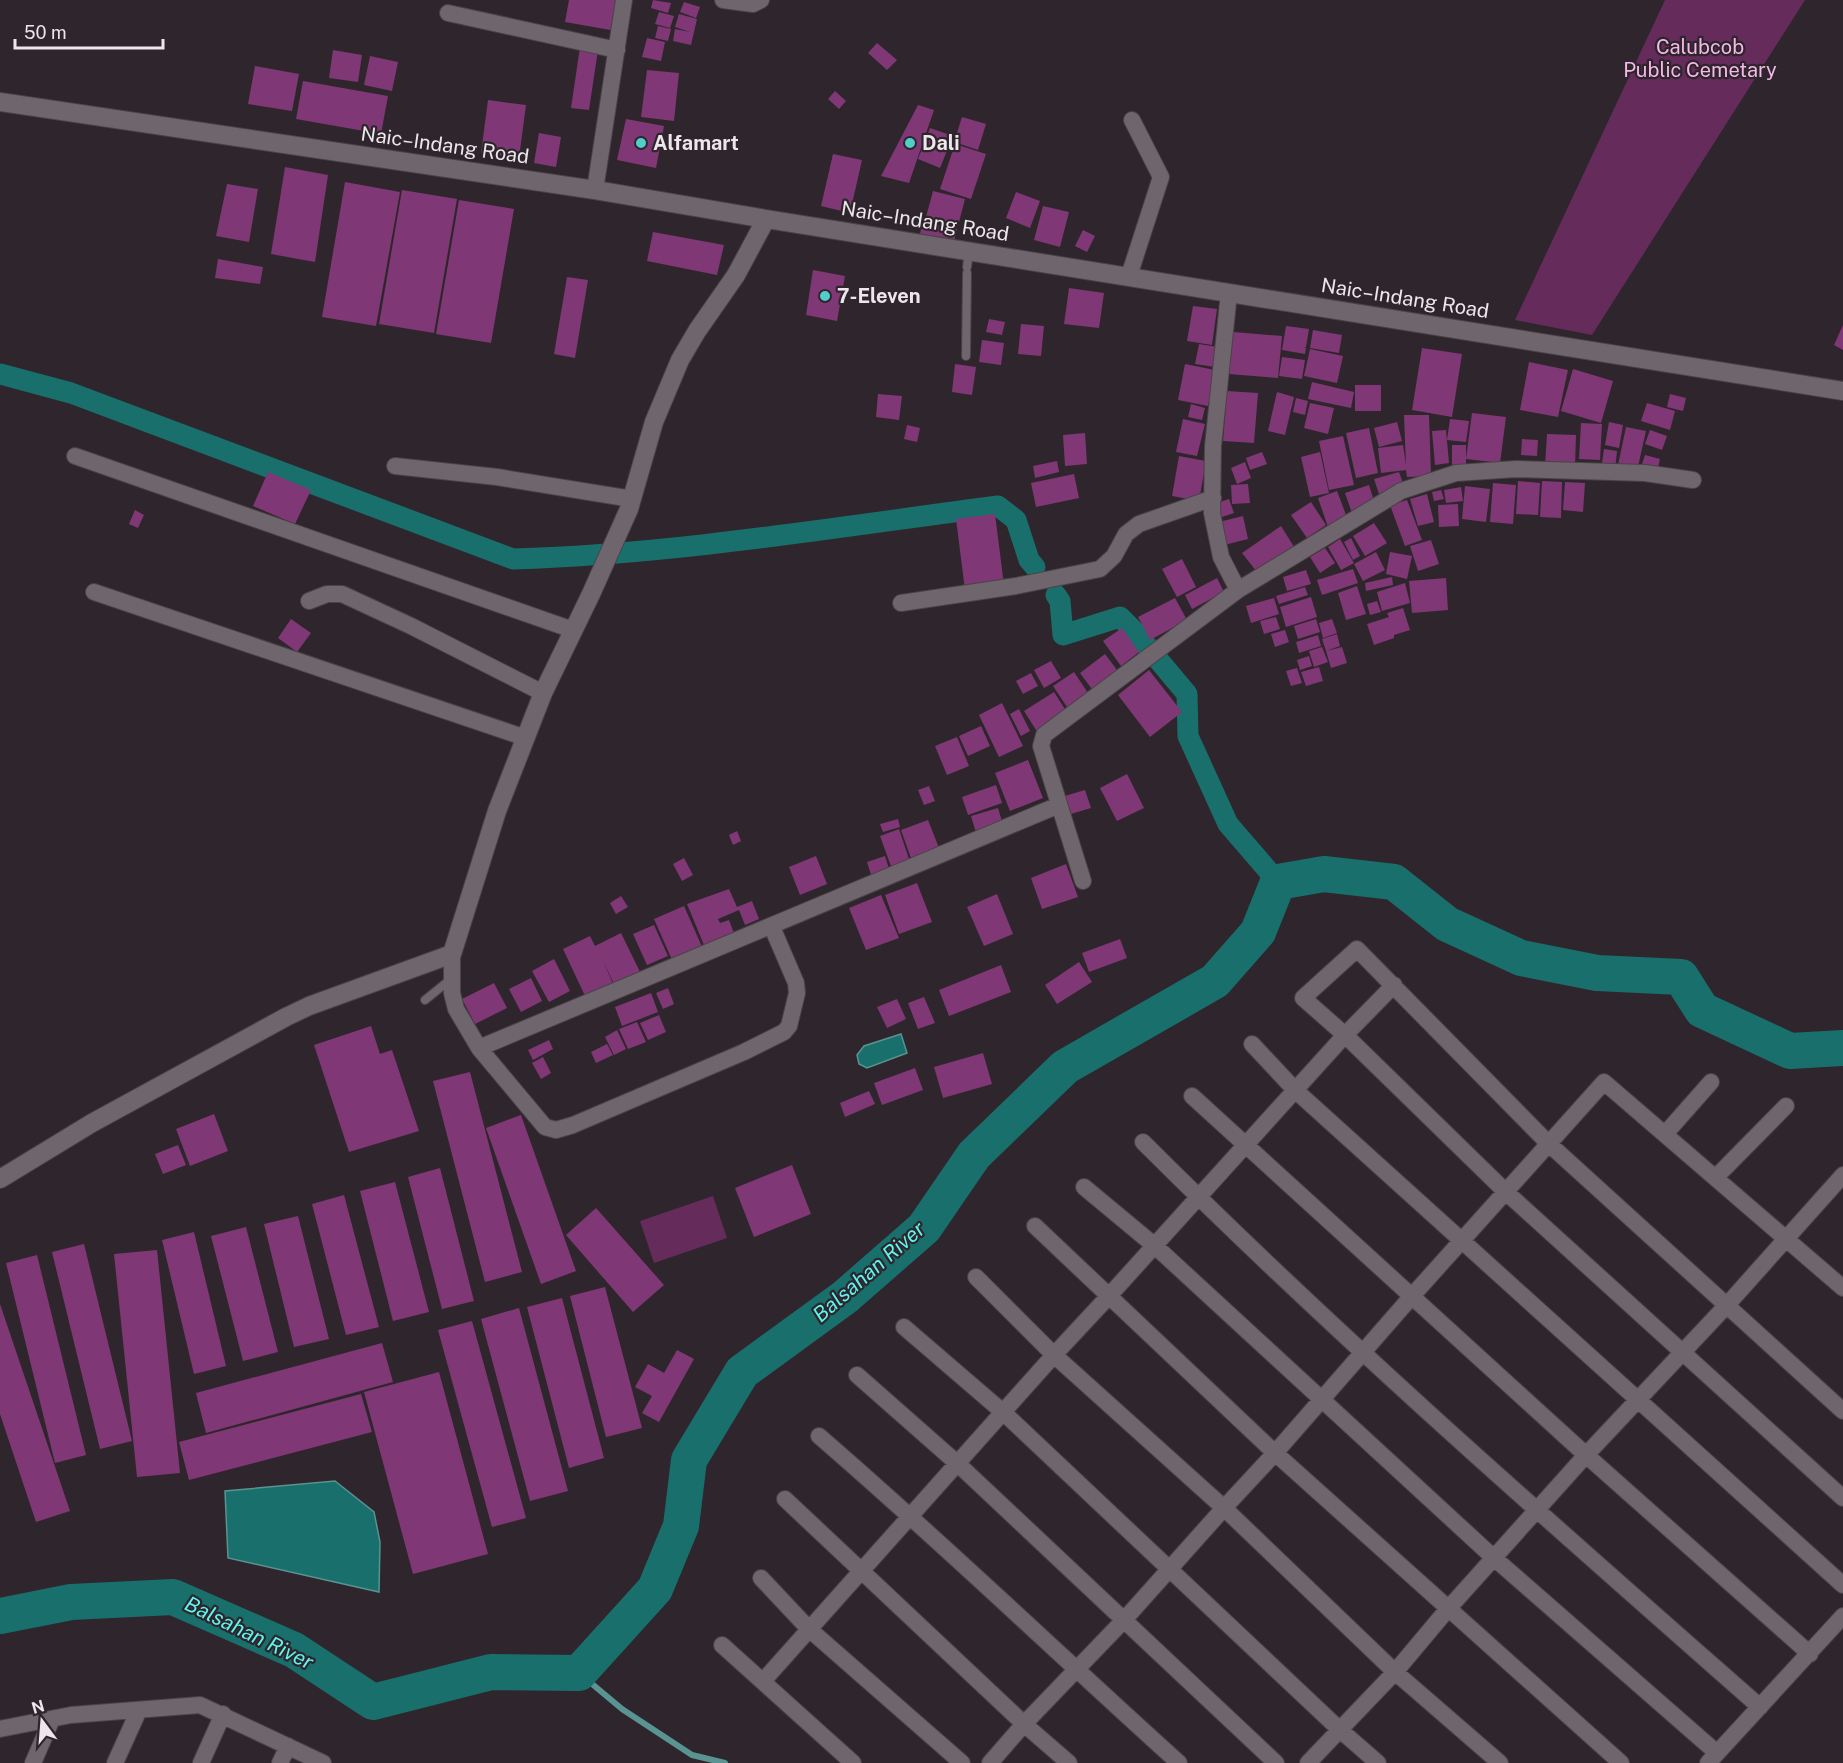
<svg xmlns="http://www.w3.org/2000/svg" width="1843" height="1763" viewBox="0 0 1843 1763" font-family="'Public Sans',sans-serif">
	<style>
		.green { fill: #642b5b }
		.water { fill: #196f6c; stroke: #599392; stroke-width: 1.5 }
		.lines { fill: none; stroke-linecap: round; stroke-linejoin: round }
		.stream { stroke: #599392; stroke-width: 6 }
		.canal { stroke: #196f6c; stroke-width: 21 }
		.river { stroke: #196f6c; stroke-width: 36 }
		.building { fill: #803775 }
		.lane-casing { stroke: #4a4348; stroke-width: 10 }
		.street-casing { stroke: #4a4348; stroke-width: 18 }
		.secondary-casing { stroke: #4a4348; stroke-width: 20 }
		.lane { stroke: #6f666d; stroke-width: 8 }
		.street { stroke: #6f666d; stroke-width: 16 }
		.secondary { stroke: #6f666d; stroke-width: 18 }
		.poi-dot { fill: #53cdc9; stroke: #2e262c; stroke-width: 2 }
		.labels { text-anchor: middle; stroke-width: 4.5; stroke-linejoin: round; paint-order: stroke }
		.park-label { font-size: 20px; fill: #f6b8e9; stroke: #2e262c }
		.poi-label { font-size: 20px; font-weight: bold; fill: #ede7eb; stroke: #2e262c; text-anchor: start }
		.street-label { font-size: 20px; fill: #ede7eb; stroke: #2e262c }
		.water-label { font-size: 21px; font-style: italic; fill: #5ef5f0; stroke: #2e262c }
	</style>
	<rect width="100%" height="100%" fill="#2e262c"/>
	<path class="green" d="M1665,0H1805L1592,335L1515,320Z
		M713,1196L727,1238L654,1263L640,1221Z"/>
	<path class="water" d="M901,1034L907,1053L867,1068L859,1064L857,1055L864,1046Z
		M335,1481L374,1512L380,1542L379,1592L228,1558L225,1491Z"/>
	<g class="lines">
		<path class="stream" d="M579,1673L622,1709L692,1755L725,1763"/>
		<path class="canal" d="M0,374L71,393L513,559C676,554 837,527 998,506L1016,520L1029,560L1035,567
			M1056,595L1060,601L1063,635L1120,617L1135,632L1187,694L1188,736L1228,824L1278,882"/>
		<path class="river" d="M0,1616L71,1602L173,1597L294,1650L373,1702L491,1672L579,1673L655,1589L681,1526L689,1460L742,1372L845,1297L924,1228L974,1155L1065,1067L1215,981L1258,932L1278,882L1324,874L1394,882L1447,924L1521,958L1597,973L1681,977L1702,1010L1790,1051L1843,1048"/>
	</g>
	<path class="building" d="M569,0H622L616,31L565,22Z
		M653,0L671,3L668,13L651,8Z
		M684,2L700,7L696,18L680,12Z
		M659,12L674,16L670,28L655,24Z
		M679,14L697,19L691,45L673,41L675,29L690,32L675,27Z
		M658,26L671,29L668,41L655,38Z
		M647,38L665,42L661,61L642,57Z
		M877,43L897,60L887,70L868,53Z
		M580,47L598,50L589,110L571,108Z
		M333,50L362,55L358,82L329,78Z
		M370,56L398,62L392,91L364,85Z
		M255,66L299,74L292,111L248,104Z
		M647,70L679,73L674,121L641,117Z
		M303,81L388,96L381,134L296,119Z
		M835,91L846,101L839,109L828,99Z
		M488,100L526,105L519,158L481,153Z
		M918,105L934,110L909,183L881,176Z
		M962,117L986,124L978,150L954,142Z
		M626,119L664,126L656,168L617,160Z
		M930,128L953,136L940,168L918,159Z
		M539,133L561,137L556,167L534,163Z
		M955,144L986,154L971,199L940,189Z
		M833,154L862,160L850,213L821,206Z
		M285,167L328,175L315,262L271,254Z
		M345,182L400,192L376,326L322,317Z
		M227,184L258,189L249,242L216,236Z
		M402,190L457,199L434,333L379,324Z
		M933,191L965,199L958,226L926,217Z
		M1016,192L1040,201L1030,228L1006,218Z
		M459,200L514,209L491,343L436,334Z
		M1043,206L1069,212L1060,247L1034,240Z
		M923,221L957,229L953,246L919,238Z
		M1083,230L1095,236L1087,252L1075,246Z
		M653,232L724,245L717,275L647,261Z
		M218,259L263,267L260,284L215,278Z
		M813,270L845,276L837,321L806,315Z
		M567,277L588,280L575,358L554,354Z
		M1069,288L1104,293L1099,328L1064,324Z
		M1193,306L1217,309L1212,345L1187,341Z
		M989,319L1005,322L1002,335L986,332Z
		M1021,324L1044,326L1041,356L1018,354Z
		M1843,325V350L1834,345Z
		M1286,326L1309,329L1306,347H1304L1306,348L1305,354L1282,350Z
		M1313,330L1342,335L1339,353L1310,348Z
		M1233,332L1282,336L1278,378L1229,374Z
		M982,340L1004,343L1001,365L979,362Z
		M1199,344L1218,347L1215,367L1195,364Z
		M1422,348L1462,354L1452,417L1412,410Z
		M1310,349L1343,356L1337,383L1304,376Z
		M1282,357L1305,360L1302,379L1279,376Z
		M1529,362L1568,370L1558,417L1520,410Z
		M955,364L976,367L972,395L952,392Z
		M1185,364L1215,370L1208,406L1178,400Z
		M1573,369L1613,381L1601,423L1561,411Z
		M1312,382L1354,392L1351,408L1308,399Z
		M1355,385H1381V411H1355Z
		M1227,391L1258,393L1254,443L1223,441Z
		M1277,392L1294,397L1285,435L1268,431Z
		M878,394L902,396L899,420L876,417Z
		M1670,394L1686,398L1683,411L1667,407Z
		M1296,398L1308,401L1305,415L1293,412Z
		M1310,403L1334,408L1328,434L1304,428Z
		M1647,403L1675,411L1670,430L1641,421Z
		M1191,404L1205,408L1202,420L1188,417Z
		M1472,413L1506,417L1500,463L1466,459Z
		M1404,415H1429L1431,476L1407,477L1406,470L1381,473L1378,448L1403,445L1406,465Z
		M1183,419L1205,424L1197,456L1176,452Z
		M1450,419L1469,421L1466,442L1447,440Z
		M1397,422L1402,441L1379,447L1374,428Z
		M1609,422L1623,425L1619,448L1605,445Z
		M1581,423L1602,424L1600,460L1579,459Z
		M907,425L920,428L917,442L904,439Z
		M1626,427L1646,431L1637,471L1617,470Z
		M1369,428L1378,473L1356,478L1346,433Z
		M1446,430L1449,463L1435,465L1432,431Z
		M1650,430L1667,436L1662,450L1645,444Z
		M1085,433L1087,464L1065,466L1063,435Z
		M1547,434L1576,435L1575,466L1545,465Z
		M1343,436L1354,485L1329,490L1319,441Z
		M1522,439L1538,440L1537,456L1521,455Z
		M1452,445H1466V465H1452Z
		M1604,449L1617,451L1615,470H1601Z
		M1262,452L1267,464L1250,470L1246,458Z
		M1320,452L1329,493L1310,497L1301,457Z
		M1645,455L1660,459L1657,472L1641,467Z
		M1179,456L1206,461L1199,501L1172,496Z
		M1057,461L1059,472L1035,478L1033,466Z
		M1245,462L1251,478L1237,484L1231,468Z
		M268,472L311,490L295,524L253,506Z
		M1399,472L1404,486L1380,497L1374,479Z
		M1074,474L1079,498L1036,507L1031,483Z
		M1518,481L1540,483L1538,515L1516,514Z
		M1542,481L1562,482L1561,518L1540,517Z
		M1565,482L1585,483L1583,512L1563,510Z
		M1493,483L1516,485L1513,524L1490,522Z
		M1248,484L1250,503L1232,504L1231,485Z
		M1369,485L1375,504L1353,516L1345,493Z
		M1465,486L1490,489L1486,522L1462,519Z
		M1461,487L1463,501L1446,503L1444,490Z
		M1441,490L1444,499L1434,501L1432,492Z
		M1337,491L1348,520L1328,527L1318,498Z
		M1427,494L1434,522L1418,526L1410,499Z
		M1229,499L1234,513L1219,518L1214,504Z
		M1407,500L1422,540L1405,546L1390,505Z
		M1311,502L1326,525L1307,538L1291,515Z
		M1458,504L1459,526L1439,527L1438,505Z
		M135,510L144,515L138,528L129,524Z
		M995,514L1004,585L965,590L956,519Z
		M1243,516L1248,539L1224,545L1219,522Z
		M1374,523L1387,543L1365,556L1353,536Z
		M1281,526L1296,550L1257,572L1242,553Z
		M1351,538L1360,556L1353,560L1344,542Z
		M1340,539L1354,563L1341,570L1328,547Z
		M1431,540L1439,564L1418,571L1410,546Z
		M1325,548L1335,563L1320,573L1310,557Z
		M1376,552L1385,570L1363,581L1354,564Z
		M1390,552L1412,556L1407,579L1386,574Z
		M1182,559L1196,587L1177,597L1162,569Z
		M1353,569L1358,583L1322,595L1317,580Z
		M1306,570L1311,584L1287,591L1283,577Z
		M1392,577L1393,585L1366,591L1365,583Z
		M1217,578L1224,592L1192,609L1185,595Z
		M1446,578L1448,610L1412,613L1409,581Z
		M1405,583L1410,603L1382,611L1377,592Z
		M1357,586L1366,614L1346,620L1338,593Z
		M1305,587L1308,595L1279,604L1276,596Z
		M1311,597L1317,617L1286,627L1280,607Z
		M1175,598L1187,620L1150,640L1138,617Z
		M1274,598L1279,614L1251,623L1246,606Z
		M1377,601L1381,612L1370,615L1367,604Z
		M1403,608L1410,630L1394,635V638L1374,645L1367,624L1389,617L1387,613Z
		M1276,617L1280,629L1264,634L1260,621Z
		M291,619L311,633L297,652L278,638Z
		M1316,619L1320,632L1298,639L1294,626Z
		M1332,619L1337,633L1323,638L1319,623Z
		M1122,628L1139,652L1121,666L1103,641Z
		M1285,630L1289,642L1275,647L1271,634Z
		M1337,634L1340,646L1326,651L1322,639Z
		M1318,635L1321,646L1299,653L1296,642Z
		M1322,647L1328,662L1314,667L1309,651Z
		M1342,647L1347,663L1331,668L1326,651Z
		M1105,654L1120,674L1094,692L1080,673Z
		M1309,656L1312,666L1300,670L1297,660Z
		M1051,661L1061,678L1044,688L1034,670Z
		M1319,667L1323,681L1306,686L1301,672Z
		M1297,668L1302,683L1291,686L1286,671Z
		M1149,670L1182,712L1150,737L1118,695Z
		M1074,672L1092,699L1071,713L1053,686Z
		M1031,673L1038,686L1023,694L1016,681Z
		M1054,692L1068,714L1038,733L1024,711Z
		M1002,703L1023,746L999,757L979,715Z
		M1019,709L1030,731L1021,736L1010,714Z
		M981,726L990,746L968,756L959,736Z
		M957,737L969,766L947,775L935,746Z
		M1028,760L1043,798L1010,811L995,773Z
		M1127,774L1144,808L1117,821L1100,788Z
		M996,785L1002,803L968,815L962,797Z
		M929,786L935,801L924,805L918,790Z
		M1085,790L1091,808L1064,816L1058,798Z
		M998,808L1004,828L977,836L971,816Z
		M898,819L900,827L883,832L880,824Z
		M928,820L941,853L913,864L901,830Z
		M899,829L911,865L893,872L880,836Z
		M737,831L741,841L733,845L729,835Z
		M816,856L827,884L800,895L789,867Z
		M885,856L891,875L873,881L867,862Z
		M684,858L693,875L682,881L673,864Z
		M1066,864L1078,897L1042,909L1031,878Z
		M917,883L932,922L899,934L885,895Z
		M729,889L737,907L752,901L759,919L745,925L739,910L718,919L720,923L729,920L735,936L706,950L687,904Z
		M997,894L1013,934L984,946L967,907Z
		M881,895L899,938L866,950L849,908Z
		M621,896L628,907L616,914L610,903Z
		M684,906L703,949L673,962L654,919Z
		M654,925L668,956L647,965L633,934Z
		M621,933L641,974L615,986L603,961L614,986L586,998L563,949L590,936L595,946Z
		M1120,939L1127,958L1089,972L1082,953Z
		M554,959L570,991L549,1002L532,971Z
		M1079,962L1092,982L1057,1004L1045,985Z
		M1001,965L1011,992L949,1016L939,990Z
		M531,978L542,1001L521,1012L509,989Z
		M494,983L507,1008L475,1024L462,999Z
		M668,988L674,1004L663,1009L656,993Z
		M651,993L658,1012L622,1026L615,1007Z
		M924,997L935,1023L918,1029L908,1003Z
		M897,999L906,1019L887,1028L877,1007Z
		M659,1015L666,1032L648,1040L640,1023Z
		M637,1022L646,1042L628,1049L619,1029Z
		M371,1026L380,1054L392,1050L419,1131L349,1152L314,1045Z
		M617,1030L626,1049L614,1055L605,1037Z
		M549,1040L553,1049L533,1060L528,1050Z
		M607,1044L613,1055L596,1063L591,1052Z
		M983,1053L992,1084L943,1098L934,1067Z
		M543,1057L551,1073L541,1079L532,1063Z
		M915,1068L923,1090L882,1105L874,1083Z
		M470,1072L522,1272L485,1282L433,1081Z
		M869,1091L875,1104L845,1117L840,1103Z
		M214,1114L228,1151L190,1166L176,1129Z
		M521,1115L576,1271L541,1284L486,1128Z
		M178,1145L186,1165L163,1174L155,1154Z
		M792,1165L811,1214L754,1237L735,1188Z
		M440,1168L474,1301L442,1309L408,1177Z
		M395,1182L429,1312L393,1321L360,1191Z
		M344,1195L379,1327L346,1335L312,1204Z
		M596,1208L664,1285L633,1312L566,1235Z
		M298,1216L329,1339L294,1347L264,1224Z
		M246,1227L278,1352L243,1361L211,1236Z
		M194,1232L226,1366L194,1374L162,1240Z
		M84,1244L132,1441L100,1449L52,1252Z
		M157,1250L180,1473L137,1477L114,1254Z
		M37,1255L86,1455L55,1463L6,1263Z
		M605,1287L642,1428L606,1437L570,1296Z
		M562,1298L604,1458L569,1468L527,1307Z
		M0,1304L70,1511L36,1522L0,1414Z
		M519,1308L568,1491L530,1501L481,1319Z
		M472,1321L526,1518L492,1527L438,1330Z
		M382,1343L393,1382L206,1433L196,1393Z
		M677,1350L694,1359L659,1422L642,1413L652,1396L635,1387L648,1364L664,1373Z
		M439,1372L488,1554L413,1574L364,1392Z
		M361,1394L372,1432L189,1480L179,1442Z"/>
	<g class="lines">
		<defs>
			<path id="lane" d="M967,267L969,251
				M966,356L967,273
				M425,1000L451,979"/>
			<path id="street" d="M723,0L753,4L761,0
				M448,13L617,50
				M595,190L624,0
				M1129,276L1161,177L1132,120
				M1229,293L1213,446L1212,513L1221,557L1238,590
				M75,456L573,630
				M395,466L497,477L632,499
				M94,592L526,738
				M309,601L327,594H342L411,626L543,693
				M901,603L1016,586L1100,569L1114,556L1126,534L1139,524L1213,498
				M1083,881L1041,746L1044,735L1238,590L1401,491L1456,473L1516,469L1645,473L1693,480
				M452,954V993L456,1009L479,1048L545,1127L556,1130L573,1125L744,1052L784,1032L789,1026L797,993L796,983L772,927
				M1252,1044L1295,1090L1843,1585
				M479,1048L1059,805
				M1192,1096L1586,1455L1810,1654
				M1665,1134L1711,1082
				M1143,1142C1340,1339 1551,1523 1760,1707
				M1716,1177L1786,1106
				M1084,1187L1155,1246L1494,1558L1717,1753
				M1035,1226L1275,1453L1621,1763
				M976,1277L1054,1355L1224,1508L1395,1672L1500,1763
				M904,1327L1004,1413L1339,1729L1378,1763
				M857,1375L958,1464L1276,1763
				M1843,1411L1549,1144L1357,949L1303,998L1345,1035L1507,1193L1843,1498
				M819,1436C942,1542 1058,1654 1179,1763
				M785,1499L1024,1724L1069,1763
				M761,1578L809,1629L962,1763
				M722,1645L853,1763
				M764,1680L1054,1355L1108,1297L1345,1035L1394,985
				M0,1729L71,1715L200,1705L323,1763
				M33,1763L52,1719
				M115,1763L139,1710
				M201,1763L223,1714
				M280,1763L288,1746
				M990,1763L1024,1724L1124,1620L1224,1508L1275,1453L1412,1296L1604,1082L1843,1288
				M1308,1763L1395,1672L1447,1610L1586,1455L1727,1305L1843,1175
				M1708,1763L1843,1616"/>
			<path id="secondary" d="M0,102L595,190L766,219L1843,391
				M0,1179L92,1123L286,1017L309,1006L452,954L497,811L543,693L591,594L629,509L654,422L680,360L697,331L736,275L766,219"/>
		</defs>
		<use href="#lane" class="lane-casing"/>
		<use href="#street" class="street-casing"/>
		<use href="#secondary" class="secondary-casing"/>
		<use href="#lane" class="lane"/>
		<use href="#street" class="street"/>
		<use href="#secondary" class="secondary"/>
	</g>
	<g class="poi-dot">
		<circle cx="641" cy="143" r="6"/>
		<circle cx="910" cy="143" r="6"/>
		<circle cx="825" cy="296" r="6"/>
	</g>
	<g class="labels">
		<g class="park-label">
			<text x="1700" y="54">Calubcob<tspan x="1700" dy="23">Public Cemetary</tspan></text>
		</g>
		<g class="poi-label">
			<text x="653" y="150">Alfamart</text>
			<text x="922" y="150">Dali</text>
			<text x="837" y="303">7-Eleven</text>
		</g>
		<g class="street-label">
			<text transform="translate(445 145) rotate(8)" y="7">Naic–Indang Road</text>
			<text transform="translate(925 221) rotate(9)" y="7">Naic–Indang Road</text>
			<text transform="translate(1405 298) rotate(9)" y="7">Naic–Indang Road</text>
		</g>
		<g class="water-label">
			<text transform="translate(869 1272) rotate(-41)" y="7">Balsahan River</text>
			<text transform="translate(249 1633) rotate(26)" y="7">Balsahan River</text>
		</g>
	</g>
	<g transform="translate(42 1721) rotate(344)" stroke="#2e262c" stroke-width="4.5" paint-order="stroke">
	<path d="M0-4.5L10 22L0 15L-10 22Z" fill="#ede7eb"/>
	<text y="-9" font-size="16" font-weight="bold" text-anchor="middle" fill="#ede7eb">N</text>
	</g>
	<path d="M15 39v9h148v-9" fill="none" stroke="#ede7eb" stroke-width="3"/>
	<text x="24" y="39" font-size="18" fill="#ede7eb" stroke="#2e262c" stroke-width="4.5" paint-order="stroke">50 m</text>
</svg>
